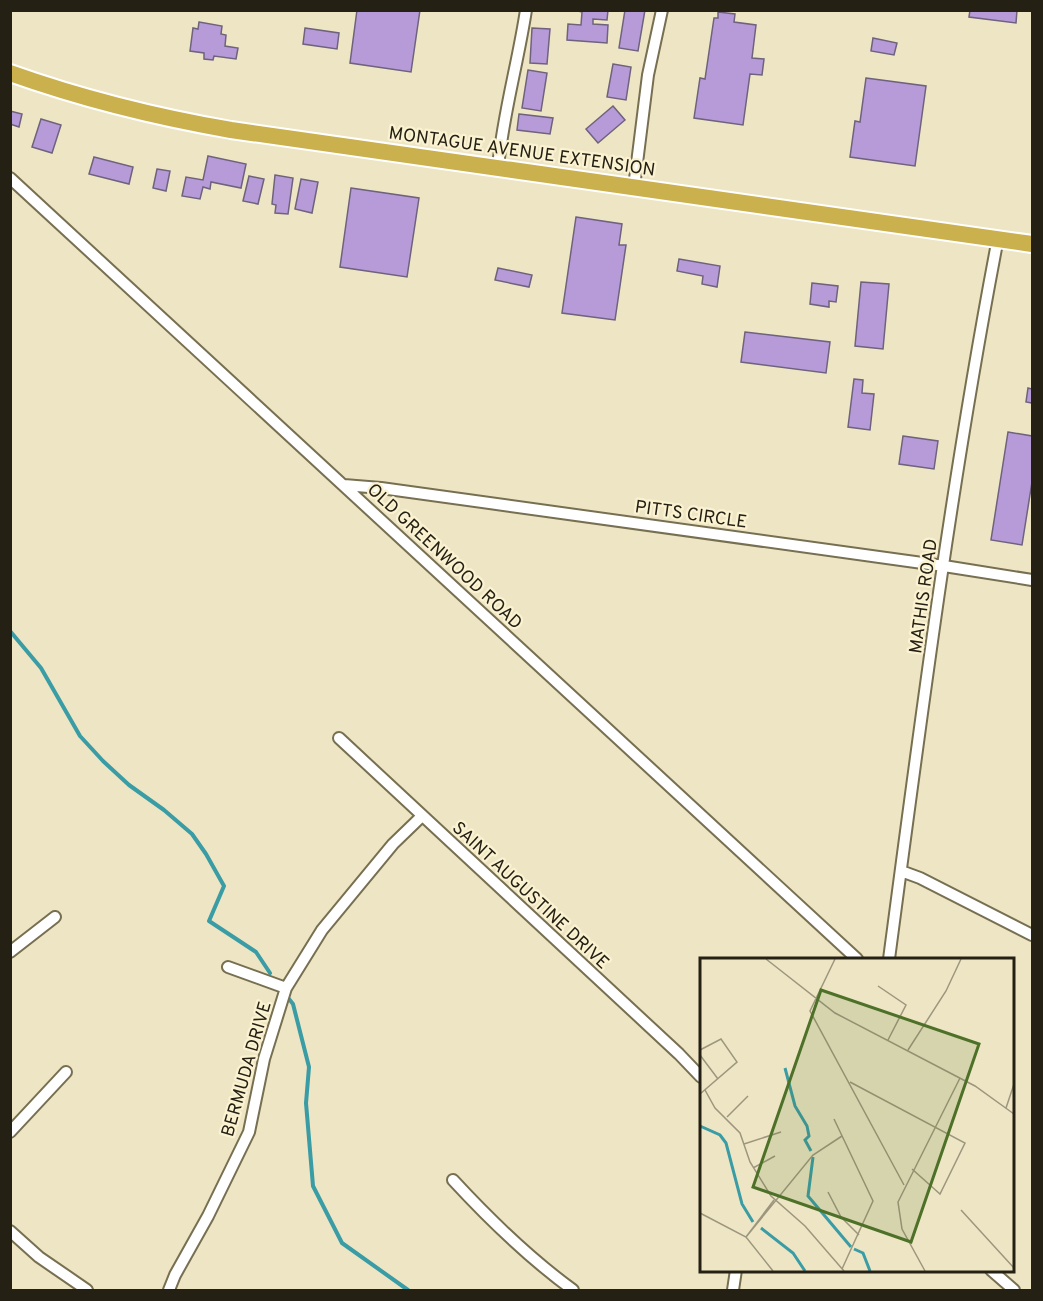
<svg xmlns="http://www.w3.org/2000/svg" width="1043" height="1301" viewBox="0 0 1043 1301" font-family="Overpass,sans-serif">
	<style>
		.lines { fill: none; stroke-linecap: round; stroke-linejoin: round }
		.stream { stroke: #3a9ca4; stroke-width: 4 }
		.building { fill: #b79bd8; stroke: #6e627d; stroke-width: 1.5 }
		.minor-casing { stroke: #776f51; stroke-width: 14 }
		.trunk-casing { stroke: #fff; stroke-width: 20 }
		.minor { stroke: #fff; stroke-width: 10 }
		.trunk { stroke: #cbb04e; stroke-width: 16 }
		.labels { text-anchor: middle; stroke-width: 4.5; stroke-linejoin: round; paint-order: stroke }
		.street-label { font-size: 18px; fill: #242014; stroke: #fbf2d1 }
		.inset-river { fill: none; stroke: #3a9ca4; stroke-width: 3 }
		.inset-road { fill: none; stroke: #9d967e; stroke-width: 1.5 }
		.view { fill: #4e7129; fill-opacity: 0.15; stroke: #4e7129; stroke-width: 3 }
		.inset-edge { fill: none; stroke: #242014; stroke-width: 3 }
	</style>
	<rect width="100%" height="100%" fill="#eee5c4"/>
	<g class="lines">
		<path class="stream" d="M10,631L41,668L80,736L103,761L129,785L164,810L192,834L206,854L224,886L209,921L256,952L270,973
			M289,999L293,1004L309,1067L306,1103L313,1186L342,1243L408,1290"/>
	</g>
	<path class="building" d="M357,10H420L411,72L350,63Z
		M574,10H608L607,20L593,19V24L608,25L607,43L567,40L568,24L581,25L582,12Z
		M625,10H645L638,51L619,48Z
		M970,10H1017L1016,23L969,17Z
		M718,12L735,14L734,22L756,25L752,58L764,59L762,75L750,74L743,125L694,118L700,78L705,79L714,18H718Z
		M199,22L222,26L221,34L226,35L225,46L238,48L236,59L214,56L213,60L204,59V53L190,51L193,28L198,29Z
		M305,28L339,33L337,49L303,44Z
		M532,28L550,29L547,64L530,63Z
		M873,38L897,43L894,55L871,51Z
		M613,64L631,67L626,100L607,97Z
		M528,70L547,73L541,111L522,108Z
		M866,78L926,86L915,166L850,157L855,121L860,122Z
		M613,106L625,120L598,143L586,129Z
		M10,111L22,114L19,127L10,124Z
		M519,114L553,118L550,134L517,130Z
		M41,119L61,125L52,153L32,147Z
		M208,156L246,164L241,188L211,182L210,189L203,187L200,199L182,196L186,177L203,180Z
		M94,157L133,167L129,184L89,174Z
		M157,169L170,171L166,191L153,188Z
		M275,175L293,178L288,214L275,213L276,205L272,204Z
		M249,176L264,179L258,204L243,201Z
		M301,179L318,182L312,213L295,209Z
		M351,188L419,198L407,277L340,267Z
		M576,217L622,224L619,245H626L615,320L562,313Z
		M679,259L720,266L717,287L702,284L703,276L677,271Z
		M498,268L532,275L529,287L495,280Z
		M861,282L889,284L883,349L855,346Z
		M812,283L838,286L836,302L829,301V307L810,304Z
		M745,332L830,342L826,373L741,362Z
		M854,379L863,380L862,393L874,394L870,430L848,427Z
		M1028,388L1032,389V403L1026,402Z
		M1008,432L1032,436V482L1022,545L991,540Z
		M903,436L938,441L934,469L899,464Z"/>
	<g class="lines">
		<defs>
			<path id="minor" d="M498,167C503,114 518,63 526,10
				M10,178L857,959
				M634,187L648,75L662,10
				M344,485L381,488L944,566L1032,580
				M339,738L679,1054L701,1077
				M901,871L920,878L1032,935
				M10,952L55,917
				M889,959C921,718 952,477 998,238
				M228,967L286,988
				M10,1132L66,1072
				M453,1180C490,1220 529,1258 573,1290
				M10,1231L39,1257L87,1290
				M991,1270L1014,1290
				M169,1290L175,1275L208,1216L249,1132L264,1059L286,988L322,930L393,844L422,816
				M733,1290L736,1270"/>
			<path id="trunk" d="M10,73C83,99 156,117 231,130L1032,244"/>
		</defs>
		<use href="#minor" class="minor-casing"/>
		<use href="#trunk" class="trunk-casing"/>
		<use href="#minor" class="minor"/>
		<use href="#trunk" class="trunk"/>
	</g>
	<g class="labels">
		<g class="street-label">
			<text transform="translate(522 151) rotate(8)" y="6">MONTAGUE AVENUE EXTENSION</text>
			<text transform="translate(691 514) rotate(8)" y="6">PITTS CIRCLE</text>
			<text transform="translate(445 556) rotate(43)" y="6">OLD GREENWOOD ROAD</text>
			<text transform="translate(923 596) rotate(-82)" y="6">MATHIS ROAD</text>
			<text transform="translate(531 895) rotate(43)" y="6">SAINT AUGUSTINE DRIVE</text>
			<text transform="translate(246 1069) rotate(-74)" y="6">BERMUDA DRIVE</text>
		</g>
	</g>
	<g transform="translate(700 958)">
		<rect width="314" height="314" fill="#eee5c4"/>
		<path class="inset-river" d="M85,110L95,148L107,168L109,178L105,182L111,193M0,168L20,177L26,185L42,246L53,264M113,199L108,238L151,289M61,270L93,295L105,313M154,291L163,295L170,313"/>
		<path class="inset-road" d="M66,1L135,55L275,128L314,156M135,1L110,53L204,227M178,28L206,47L188,82M0,92L21,81L37,104L0,136M208,92L246,33L261,1M0,97L18,121M150,124L265,185L240,236L212,211M5,132L15,150L40,175L50,204L71,238L105,268L144,313M306,150L314,126M27,159L48,138M134,161L173,243L142,311M44,186L81,174M53,210L75,198M128,234L141,259L159,277M261,252L314,310M0,255L46,279L73,313M46,279L113,197L142,178M46,279L74,242M225,313L202,271L198,244L260,120"/>
		<path class="view" d="M121,32L279,86L211,284L53,229Z"/>
		<rect width="314" height="314" class="inset-edge"/>
	</g>
	<rect width="1043" height="1301" fill="none" stroke="#242014" stroke-width="24"/>
</svg>
